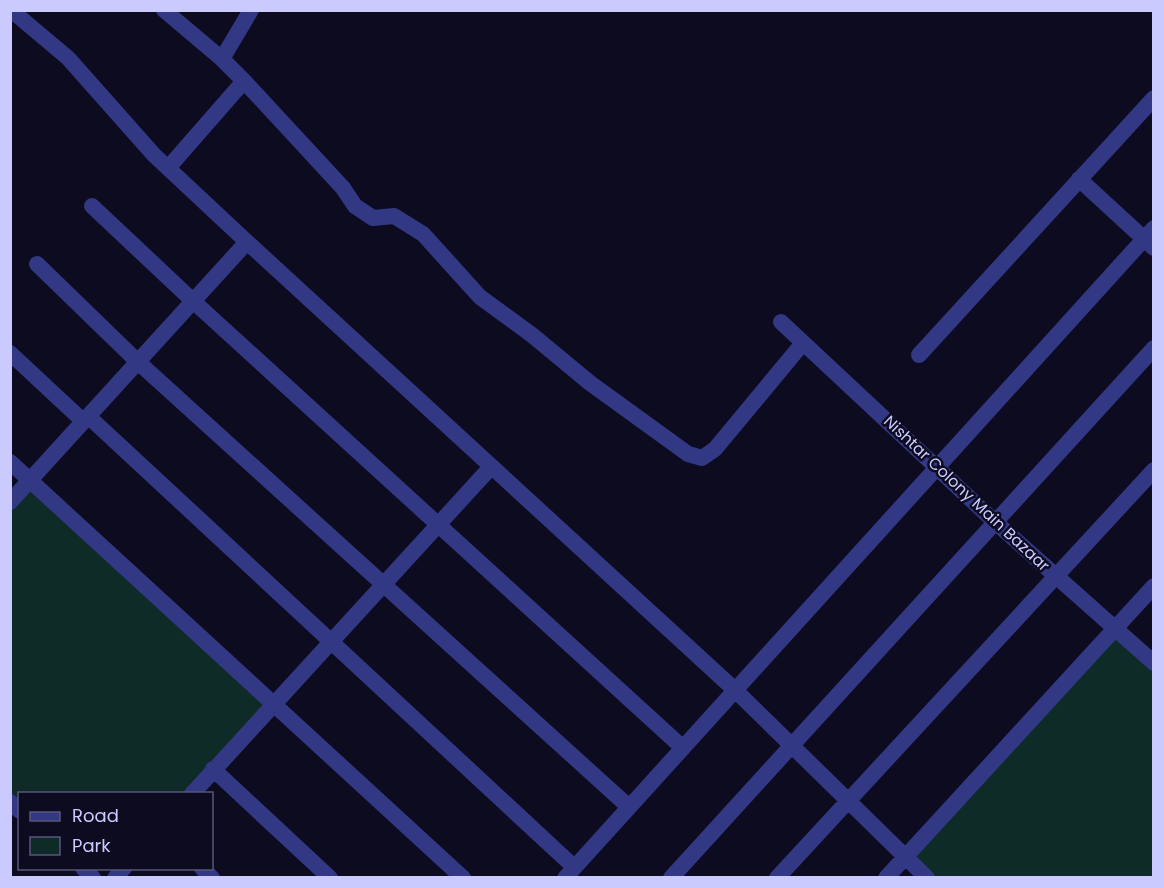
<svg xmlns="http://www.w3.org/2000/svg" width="1164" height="888" viewBox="0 0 1164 888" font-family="Poppins,sans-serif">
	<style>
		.green { fill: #0e2b27 }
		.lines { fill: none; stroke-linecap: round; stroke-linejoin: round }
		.minor { stroke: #323883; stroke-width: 16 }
		.labels { text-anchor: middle; stroke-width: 5; stroke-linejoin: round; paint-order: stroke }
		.street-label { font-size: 16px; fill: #cbcaff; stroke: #0c0b20 }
	</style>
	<rect width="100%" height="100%" fill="#0c0b20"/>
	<path class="green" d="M30,480L274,703L192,793L20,794L19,811L11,803V502Z
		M1115,628L1153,662V877H928L905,856Z"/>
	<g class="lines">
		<path class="minor" d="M11,10L68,58L154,155L247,242
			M164,10L222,59
			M244,81L222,59L251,10
			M168,168L244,81L343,188L355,206L373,218L394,216L423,234L480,297L532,335L590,383L688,454L702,458L715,449L803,343
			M1079,179L1154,248
			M92,206L193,301L683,748
			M37,264L138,362L629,807
			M781,322L994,521L1154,663
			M10,353L83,421
			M919,355L1154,98
			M88,416L574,867
			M10,462L463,878
			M10,502L247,242L735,690L927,878
			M213,769L330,878
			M192,794L491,467
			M10,802L20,811
			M83,868L93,878
			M202,868L212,878
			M115,878L124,868
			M565,878L1154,228
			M671,878L1154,348
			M777,878L1154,470
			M886,878L1154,586"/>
	</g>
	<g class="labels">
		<g class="street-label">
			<text transform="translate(967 493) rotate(43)" y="6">Nishtar Colony Main Bazaar</text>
		</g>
	</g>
	<rect width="1164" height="888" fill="none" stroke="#cbcaff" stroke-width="24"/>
	<rect x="18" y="792" width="195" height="78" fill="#0c0b20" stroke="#585779" stroke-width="1.5"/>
	<rect x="30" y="812" width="30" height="9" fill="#323883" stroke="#585779" stroke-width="1.5"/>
	<text x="72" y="822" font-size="18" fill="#cbcaff">Road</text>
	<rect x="30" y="837" width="30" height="18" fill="#0e2b27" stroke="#585779" stroke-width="1.5"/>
	<text x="72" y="852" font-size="18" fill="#cbcaff">Park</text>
</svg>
